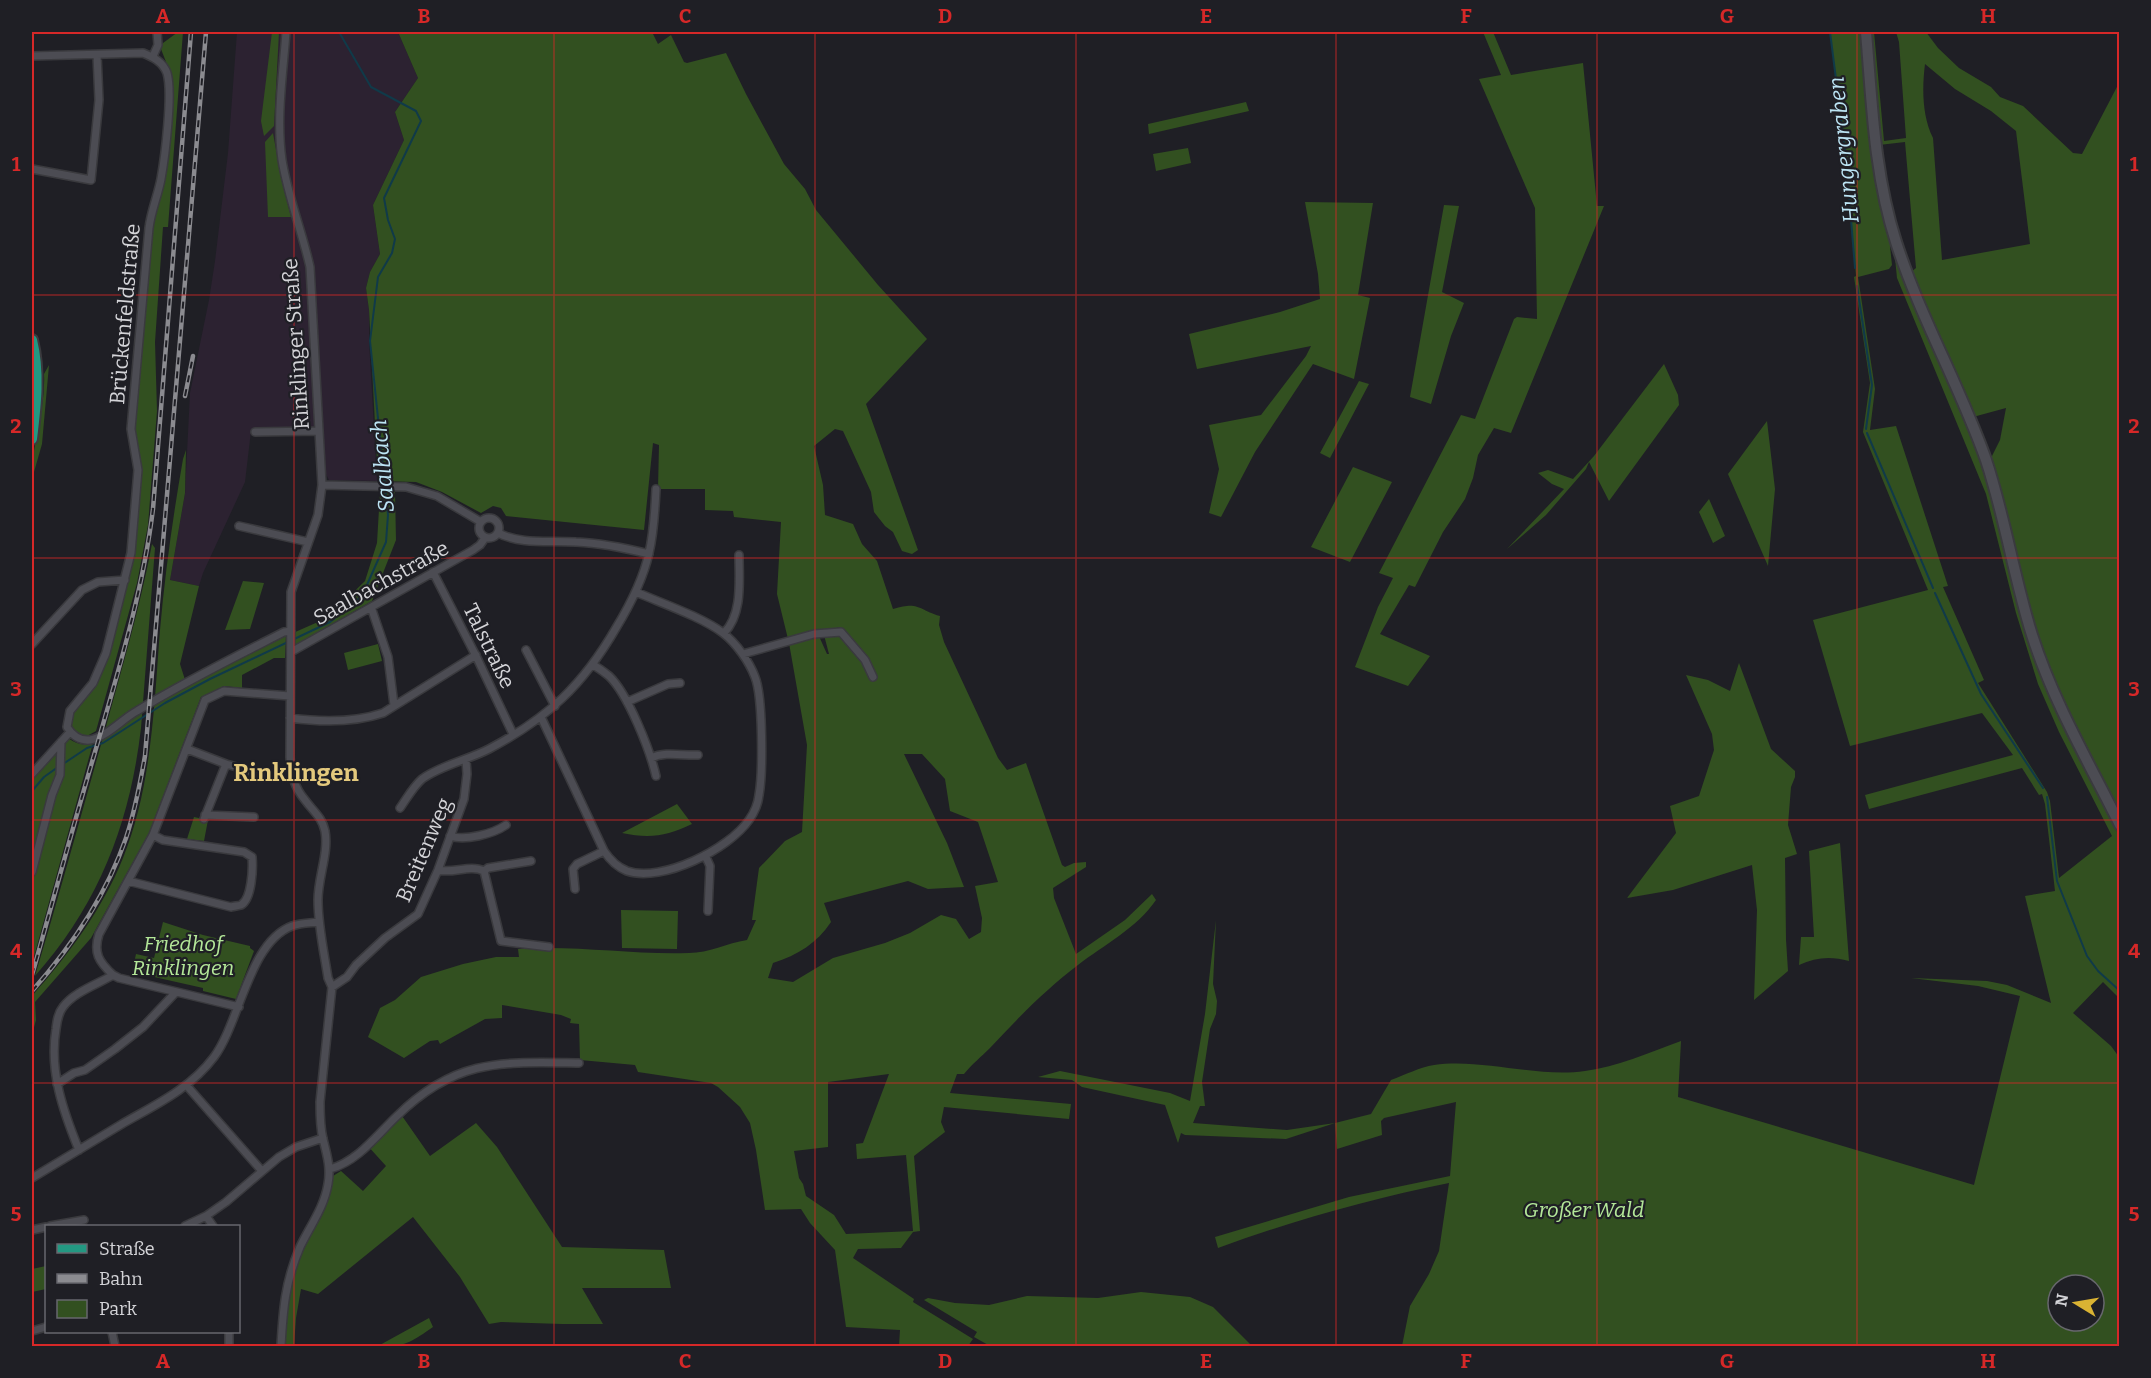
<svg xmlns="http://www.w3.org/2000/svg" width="2151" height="1378" viewBox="0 0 2151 1378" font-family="Bitter,serif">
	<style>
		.industrial { fill: #2c2231 }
		.green { fill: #325020; fill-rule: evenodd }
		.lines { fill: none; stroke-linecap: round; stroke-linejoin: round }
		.stream { stroke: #103a49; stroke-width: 2 }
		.street-casing { stroke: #3a3a3e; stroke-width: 10 }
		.secondary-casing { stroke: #3a3a3e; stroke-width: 14 }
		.primary-casing { stroke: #3a3a3e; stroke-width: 14 }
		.street { stroke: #4c4c53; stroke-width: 7 }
		.secondary { stroke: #4c4c53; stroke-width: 10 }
		.primary { stroke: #239882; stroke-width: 10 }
		.rail-casing { stroke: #8b8b90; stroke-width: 4.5 }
		.rail { stroke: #1f1f25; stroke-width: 2; stroke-dasharray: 7; stroke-linecap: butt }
		.grid { fill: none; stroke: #d62828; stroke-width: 1.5; stroke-opacity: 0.55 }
		.labels { text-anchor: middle; stroke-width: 4.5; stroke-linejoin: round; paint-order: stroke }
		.street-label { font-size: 21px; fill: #d4d4d8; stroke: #1f1f25 }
		.park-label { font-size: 21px; font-style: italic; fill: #b4e899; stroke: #1f1f25 }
		.water-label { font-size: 22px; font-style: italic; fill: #bce4f4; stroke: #1f1f25 }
		.quarter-label { font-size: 24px; font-weight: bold; fill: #e4c97d; stroke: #1f1f25 }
		.neatline { fill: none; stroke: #d62828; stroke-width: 2 }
		.grid-label { font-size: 20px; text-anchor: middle; font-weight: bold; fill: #d62828 }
	</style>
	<rect width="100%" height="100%" fill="#1f1f25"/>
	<path class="industrial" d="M237,32H398L418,78L395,112L404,140L373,205L380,254L370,272L366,288L369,310V341L377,481L329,480L326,474L323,427L251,431L245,482L203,573L199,586L170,580L185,493L190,393L209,300L215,261L228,153Z"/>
	<path class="green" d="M178,32H183L168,227H163L155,342L157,411L148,525L137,583L96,731L87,736H80L70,727L71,713L100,673L123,602L134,554L141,470L135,429L150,227L165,176L173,80L161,49L163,43Z
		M272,32H279L274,126L264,136L261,121Z
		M398,32H652L658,44L671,35L684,62L687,63L726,53L746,94L784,164L805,189L816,210L878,285L927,339L866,404L918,550L912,554L902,551L893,532L885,526L874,512L871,492L843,431L835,429L814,446L823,485L825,515L853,524L862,544L877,561L893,609C919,601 917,609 940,616L939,625L944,642L998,758L1007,770L1026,763L1062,865L1065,867L1074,863L1086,862V867L1053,888L1054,898L1076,954L1125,920L1152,894L1156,900C1137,928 1104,945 1078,965C1045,990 1018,1018 990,1048C981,1057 972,1064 964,1074H957L950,1093L1071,1104L1069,1119L944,1107L941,1122L945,1132L914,1156L920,1231L913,1232L901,1248L858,1249L853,1258L914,1299L913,1302L973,1339L968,1346H899L900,1330L846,1327L835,1250L810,1223L801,1209L765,1210L756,1150L750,1123L740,1107L718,1087L711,1083L638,1072L635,1065L580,1060L579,1024L570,1023L571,1019L561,1015L502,1005V1018L485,1019L440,1044L438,1040L430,1041L404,1058L368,1037L380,1008L395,1000L421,977L463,964L496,957H519L518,949C575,945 632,955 689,953C709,953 727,943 747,940L756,920H752L759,868L785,841L802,832L807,745L789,643L818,634L827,654H829L824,635L841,627L788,639L777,594L781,522L734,517L733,511L705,510V489H658L659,445L653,443L644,530L506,516L501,508L493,506L481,513L442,492L416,482L378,481L369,310L366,288L370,272L380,254L373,205L404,140L395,112L418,78ZM904,754H922L945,779L950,811L978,822L998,882L975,886L982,918L981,932L969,939L956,919L941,915L910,933L885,943L833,958L793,982L768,978L773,963C798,955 817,943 831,922L824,903L908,881L928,889L964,887L947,843ZM889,1074L863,1143L856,1144L857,1159L906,1155L913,1231L846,1234L834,1215L806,1196L803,1184L799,1178L794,1151L828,1147V1082Z
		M1483,32H1493L1511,75L1583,63L1597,206H1604L1511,433L1494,428L1478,455L1473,478L1465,499L1443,532L1415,587L1409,585L1380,634L1430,656L1408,686L1355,667L1378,607L1393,578L1379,573L1461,415L1475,419L1514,319L1517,317L1537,319L1535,208L1479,79L1501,75Z
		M1830,32H1862L1891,240L1890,246L1892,265L1889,269L1858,277L1875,389L1870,430L1896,426L1948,586L1943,587L1984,680L1978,683L2047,792L2050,801L2059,878L2112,836L2059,732L2038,684L2016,613L1986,494L1897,278L1894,248L1978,449L2035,633L1990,460L2000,440L2006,408L1973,417L1911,272L1916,268L1905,142L1879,145L1870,32H1874L1884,141L1906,138L1899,42L1896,32H1926L1938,48L1959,68L1991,87L2000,97L2023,106L2073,153L2082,154L2119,83V998L2103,982L2073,1013L2111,1046L2119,1057V1346H1402L1410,1306L1429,1274L1439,1251L1449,1183C1370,1199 1294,1220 1218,1248L1215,1237L1349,1197L1450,1176L1456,1102L1384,1118L1381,1121L1382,1135L1337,1149L1335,1123L1286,1139L1185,1135L1181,1133L1178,1143L1165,1105L1082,1087L1072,1080L1038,1077L1060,1071L1170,1093L1190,1101L1205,1014L1216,920L1213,984L1217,1001L1216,1014L1210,1029L1202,1082L1205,1106H1200L1193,1123L1287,1130L1335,1123L1371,1114L1391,1080C1405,1075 1420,1067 1434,1065C1482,1058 1536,1078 1585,1071C1616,1067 1651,1052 1681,1041L1678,1097L1974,1185L2020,996L1978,986L1911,978L1987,981L2007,985L2051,1003L2025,896L2055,891L2045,804L2042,794L2039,795L2022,768L1869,809L1865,795L2013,755L1982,713L1850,746L1813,620L1928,590L1863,432L1870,383L1854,277L1856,276L1846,158ZM1925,64L1955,89L1991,111L2016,131L2030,244L1942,260L1933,138C1922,116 1922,88 1925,64ZM2058,1285H2094V1321H2058Z
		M1246,102L1249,111L1149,134L1148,124Z
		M273,133L281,178L291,217H268L265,142Z
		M1188,148L1191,163L1156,171L1153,154Z
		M1305,202L1373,203L1358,295L1370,298L1354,379L1313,364L1255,452L1221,517L1209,513L1219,469L1209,425L1261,415L1306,356L1311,346L1197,369L1189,334L1280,312L1320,299L1318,274Z
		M1444,205L1459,206L1442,292L1464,303L1451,336L1431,404L1410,397Z
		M1664,364L1678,395L1679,405L1609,501L1589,462L1586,469L1546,515L1507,549L1564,489L1552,484L1538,473L1548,470L1573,479L1594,456Z
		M49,365L42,444L32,479C31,444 46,409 44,374Z
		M1359,381L1369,384L1330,458L1320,453Z
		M1767,421L1775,489L1768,566L1728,474Z
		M186,450L185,493L170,580L199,586L180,664L187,686L286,636L285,658H274L242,675V688L224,686L201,697L149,833L91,938L35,1002L36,1020L32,1035V996C69,954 102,910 123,858C152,786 154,706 160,630C165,573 173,516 183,459Z
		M1353,467L1392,482L1350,562L1311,547Z
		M380,492H395L396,540L372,601L294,646L293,633L327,618L365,581L377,543Z
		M1709,499L1725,536L1713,543L1699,512Z
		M152,544L155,548L141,728C130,823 99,904 35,976C59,896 81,815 104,734C121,671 140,608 152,544Z
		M243,581L264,583L250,629L225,630Z
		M378,644L382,661L348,670L344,653Z
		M1739,663L1771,749L1795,771V777L1791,787L1788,825L1797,854L1785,858L1786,940L1788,971L1754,1000L1757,910L1752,865L1673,890L1627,898L1676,833L1670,806L1699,796L1714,750L1712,734L1686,675L1708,680L1730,691Z
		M68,738C76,744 84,746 93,743L32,964V777Z
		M677,804L692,824C667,836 650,839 622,833Z
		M194,817L208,820L204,841L187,839Z
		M1840,843L1849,961C1831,956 1816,957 1799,965L1801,937H1814L1809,851Z
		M621,910L678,911L677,949L622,948Z
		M163,922L203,935L250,946V948L254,951L236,999L203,991V988L132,972L136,954L154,958Z
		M400,1113L430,1156L476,1123L497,1147L562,1247L664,1250L671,1288H582L603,1324H562L501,1322L489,1324L460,1277L413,1217L318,1294L301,1289L296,1318L294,1346H283L285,1301L294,1268L323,1212L333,1176L341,1171L363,1191L386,1166L367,1145Z
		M46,1266V1289L32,1292V1269Z
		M1141,1292L1190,1297L1213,1307L1252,1346H990L974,1337L977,1332L924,1300L928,1298L955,1303L989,1305L1027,1296L1098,1298Z
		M429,1318L433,1327C411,1342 406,1347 378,1346Z"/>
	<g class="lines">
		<path class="stream" d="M1830,32L1846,158L1855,268
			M1857,286L1872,385L1866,429
			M1867,433L1933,588
			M1935,593L1981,694L2043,788
			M63,764L87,748L103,743L165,703L210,679L330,622L362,596L386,542L388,515L370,341L378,277L392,253L395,239L388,220L384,198L421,121L416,111L371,87L339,32
			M32,791L44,777L58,767
			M2047,797L2057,881L2087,956L2098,971L2120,991"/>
		<defs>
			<path id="street" d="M32,56L143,53C153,57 163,62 167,73C173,93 165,157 161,179C158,195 151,211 149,228L131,429L138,470L131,553L106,653L93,683L70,711L67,727C72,735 80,741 90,740C107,737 122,719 137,711C184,682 235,657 284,632L291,631
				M153,56L158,45L157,32
				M32,169L91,180L99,100L97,55
				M255,432L319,431
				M322,485L406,487L437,496L481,522
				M479 528a10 10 0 1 1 20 0a10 10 0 1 1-20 0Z
				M239,526L308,542
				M498,533C522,545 550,540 576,542C600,543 625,548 649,554
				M433,572L477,658L513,734
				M371,607L388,657L394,705
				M724,633C743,614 739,580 739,555
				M32,644L82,590L98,582L125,580
				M526,650L555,706
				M291,652L473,550L480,545L485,538
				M743,654L814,634L841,632L865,660L873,677
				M593,665C599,668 604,672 609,676C628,694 650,750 656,776
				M627,702L668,684L680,683
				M541,717L604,851C610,860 617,867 627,871C662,883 729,849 749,820C754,813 758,804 759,795C763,773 763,697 755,677C749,661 736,643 723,633C702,617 661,603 636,592
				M290,718C320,722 353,723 383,713L476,655
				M187,749L226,764L204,819
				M651,758C666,751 683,756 698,755
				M226,764L266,775
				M32,774L70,732
				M400,808C407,798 413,787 422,779C441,765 468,760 489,749C548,718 583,685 616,628C630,605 643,580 649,553C654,532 655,510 656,489
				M205,815L254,817
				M450,836C465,841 493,834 506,825
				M705,855L710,866L708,911
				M438,870C453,874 470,864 484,871L488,868L531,861
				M484,871L501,941L549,947
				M32,872L52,795L60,775L61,742
				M128,881L231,907C234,906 238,906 241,905C252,899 253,868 252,857L244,852L163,840L153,835
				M575,889L573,869L577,864L604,851
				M113,975C99,962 93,953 99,934L153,835L205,700L224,691L290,696
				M332,987L347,977L356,965L385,938L418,914L438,870L464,799L467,774L466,760
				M57,1084L74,1073L85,1070L115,1049L143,1027L176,992
				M187,1086L262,1171
				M79,1150C63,1111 49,1071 56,1029C57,1021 58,1013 63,1007C74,992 98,984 113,975L119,978L239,1007
				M330,1169C358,1161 376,1136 397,1116C456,1058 502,1062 579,1063
				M32,1178C62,1160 92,1142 122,1124C155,1105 190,1089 214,1057C240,1022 249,942 292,926C300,923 310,923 319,922
				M206,1216L213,1226
				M50,1226L84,1220
				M185,1226L206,1216L226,1202L279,1157L296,1147L323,1138
				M32,1230L46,1227
				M32,1331L46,1327
				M112,1332L115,1346
				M229,1332V1346
				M281,1346C283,1310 285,1282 300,1247C310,1226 324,1208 328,1184C331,1168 327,1155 323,1139C320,1127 320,1115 320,1102L332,987L328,978C324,952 318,926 318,900C318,877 329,853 325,831C322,817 313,811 305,800C294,787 291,774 290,757L291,592L318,515L322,485L310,267C302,231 288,197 282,160C276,118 283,74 286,32"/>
			<path id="secondary" d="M1866,32C1872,102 1874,174 1896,242C1920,317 1960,386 1986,460C2005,517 2014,578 2032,635C2053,701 2089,763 2120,825"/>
			<path id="primary" d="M32,340C40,372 36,406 32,439"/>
		</defs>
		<use href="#street" class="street-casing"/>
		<use href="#secondary" class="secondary-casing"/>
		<use href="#primary" class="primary-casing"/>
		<use href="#street" class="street"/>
		<use href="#secondary" class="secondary"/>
		<use href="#primary" class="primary"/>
		<defs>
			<path id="rail" d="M185,396L193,356
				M32,975C53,901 73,826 95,752C118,672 143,591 153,509L191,32
				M32,991C72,946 106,896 126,838C135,811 140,784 145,756L206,32"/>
		</defs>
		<use href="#rail" class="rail-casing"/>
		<use href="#rail" class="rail"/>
	</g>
	<path class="grid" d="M294,32V1346M554,32V1346M815,32V1346M1076,32V1346M1336,32V1346M1597,32V1346M1857,32V1346M32,295H2120M32,558H2120M32,820H2120M32,1083H2120"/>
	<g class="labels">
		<g class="street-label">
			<text transform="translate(125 314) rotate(-85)" y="7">Brückenfeldstraße</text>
			<text transform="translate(296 344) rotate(-94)" y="7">Rinklinger Straße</text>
			<text transform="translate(381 583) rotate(-29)" y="7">Saalbachstraße</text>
			<text transform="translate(489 646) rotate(64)" y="7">Talstraße</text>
			<text transform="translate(424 850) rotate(-67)" y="7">Breitenweg</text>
		</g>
		<g class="park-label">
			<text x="183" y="951">Friedhof<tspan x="183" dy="24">Rinklingen</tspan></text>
			<text x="1584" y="1217">Großer Wald</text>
		</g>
		<g class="water-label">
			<text transform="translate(1843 150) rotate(-96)" y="8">Hungergraben</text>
			<text transform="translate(382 466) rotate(-95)" y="8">Saalbach</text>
		</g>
		<g class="quarter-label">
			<text x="296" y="781">Rinklingen</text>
		</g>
	</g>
	<rect width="2151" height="1378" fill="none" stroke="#1f1f25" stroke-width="66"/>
	<rect x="45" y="1225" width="195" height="108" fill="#1f1f25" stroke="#67676d" stroke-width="1.5"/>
	<rect x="57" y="1244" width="30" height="9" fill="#239882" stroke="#67676d" stroke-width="1.5"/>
	<text x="99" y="1255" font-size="18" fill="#d4d4d8">Straße</text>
	<rect x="57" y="1274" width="30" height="9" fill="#8b8b90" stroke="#67676d" stroke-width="1.5"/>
	<text x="99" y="1285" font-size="18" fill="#d4d4d8">Bahn</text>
	<rect x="57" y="1300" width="30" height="18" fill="#325020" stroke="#67676d" stroke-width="1.5"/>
	<text x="99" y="1315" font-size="18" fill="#d4d4d8">Park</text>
	<g transform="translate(2076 1303) rotate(281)"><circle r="28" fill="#1f1f25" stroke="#67676d" stroke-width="1.5"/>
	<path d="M0-4.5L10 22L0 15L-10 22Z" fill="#dab333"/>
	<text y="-9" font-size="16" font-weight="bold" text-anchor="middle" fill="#d4d4d8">N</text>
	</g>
	<rect x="33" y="33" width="2085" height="1312" class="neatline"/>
	<g class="grid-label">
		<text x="163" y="23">A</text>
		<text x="424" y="23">B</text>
		<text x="685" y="23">C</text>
		<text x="945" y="23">D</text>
		<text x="1206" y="23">E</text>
		<text x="1466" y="23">F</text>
		<text x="1727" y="23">G</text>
		<text x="1988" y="23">H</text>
		<text x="16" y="171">1</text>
		<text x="2134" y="171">1</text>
		<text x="16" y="433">2</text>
		<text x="2134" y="433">2</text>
		<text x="16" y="696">3</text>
		<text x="2134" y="696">3</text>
		<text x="16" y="958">4</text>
		<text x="2134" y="958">4</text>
		<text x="16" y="1221">5</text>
		<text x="2134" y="1221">5</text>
		<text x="163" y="1368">A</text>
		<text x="424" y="1368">B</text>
		<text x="685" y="1368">C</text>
		<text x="945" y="1368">D</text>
		<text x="1206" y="1368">E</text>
		<text x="1466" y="1368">F</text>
		<text x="1727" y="1368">G</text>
		<text x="1988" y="1368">H</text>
	</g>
</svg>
